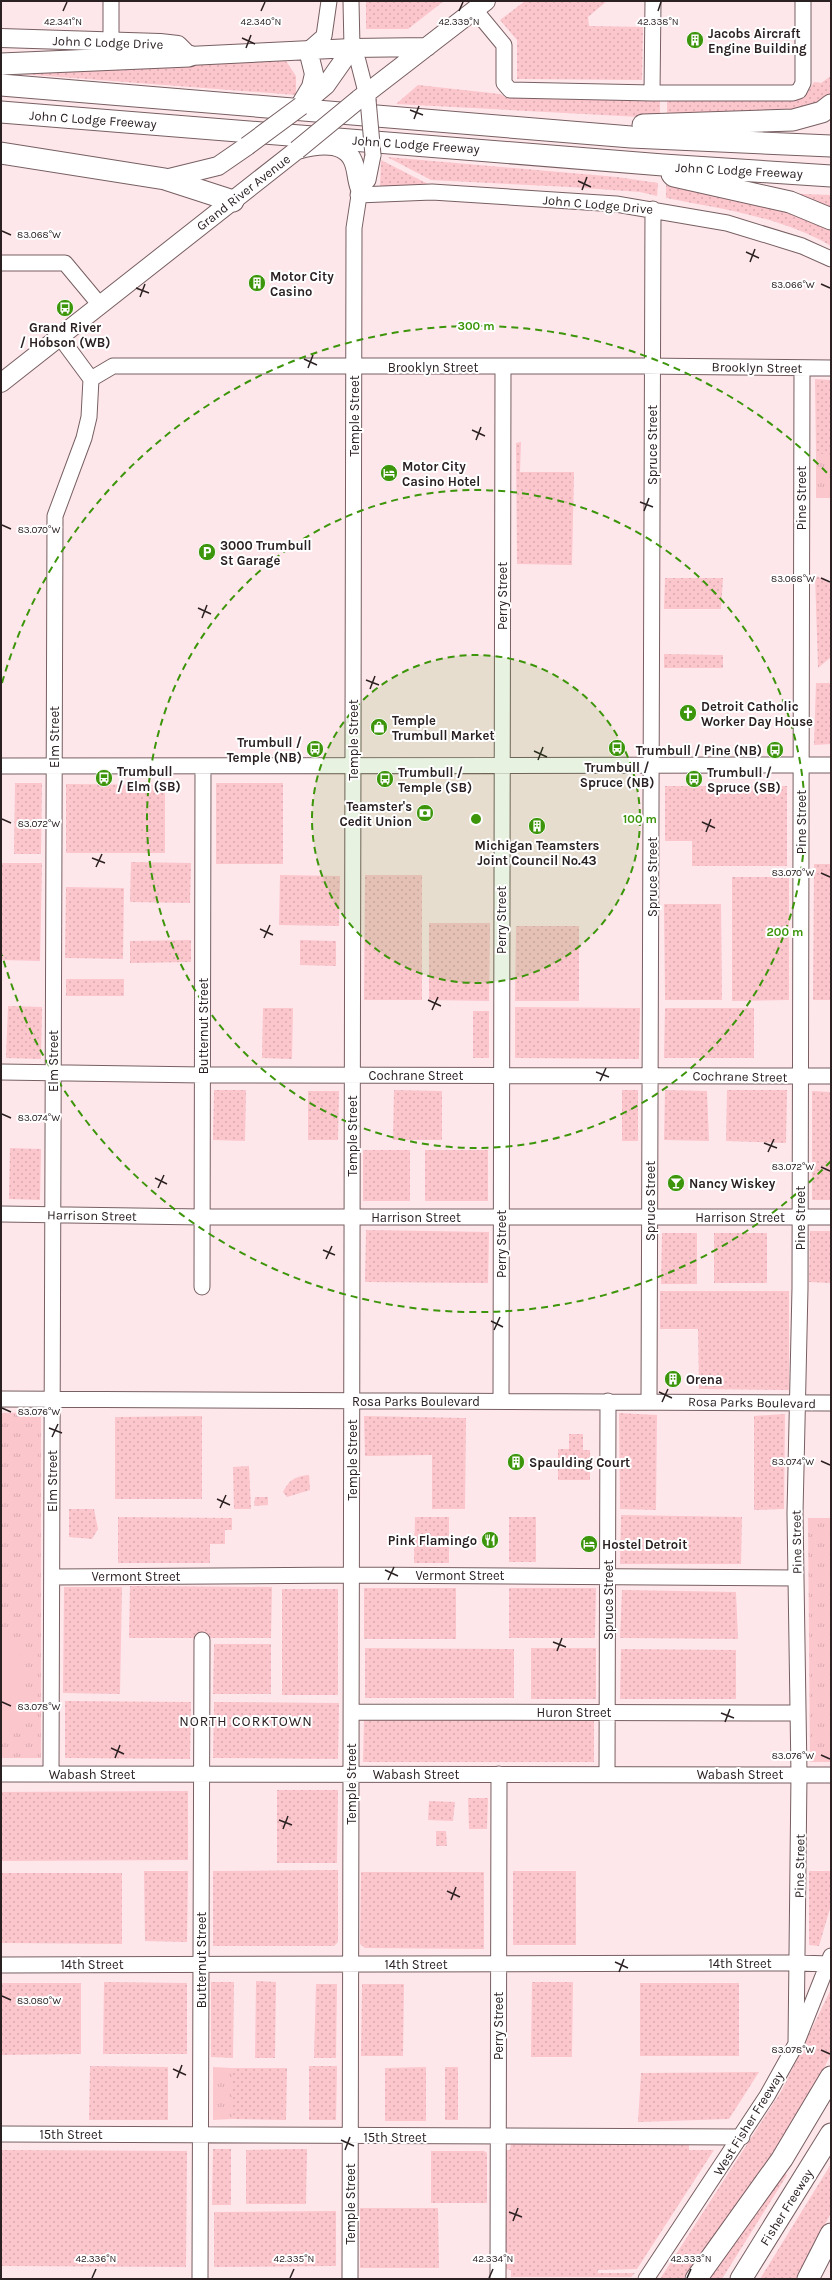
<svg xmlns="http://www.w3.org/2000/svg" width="832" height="2280" viewBox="0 0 832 2280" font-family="Karla,sans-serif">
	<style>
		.grass { fill: url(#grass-dots) }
		.park { fill: url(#park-tufts) }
		.pitch { fill: #fcc6cd }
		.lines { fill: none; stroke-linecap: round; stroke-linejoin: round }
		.minor-casing { stroke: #775f62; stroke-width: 17 }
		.major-casing { stroke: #775f62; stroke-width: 20 }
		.highway-casing { stroke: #775f62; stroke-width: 23 }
		.minor { stroke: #fff; stroke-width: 15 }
		.major { stroke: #fff; stroke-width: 18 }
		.highway { stroke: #fff; stroke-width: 21 }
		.minor-bridge-casing { stroke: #775f62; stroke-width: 17; stroke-linecap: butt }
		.major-bridge-casing { stroke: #775f62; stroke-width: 20; stroke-linecap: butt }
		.minor-bridge { stroke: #fff; stroke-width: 15 }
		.major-bridge { stroke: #fff; stroke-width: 18 }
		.ticks { fill: none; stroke: #2b2122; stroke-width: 1.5 }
		.ring { fill: none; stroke: #3c950a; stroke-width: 2; stroke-dasharray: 7 5 }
		.labels { text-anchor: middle; stroke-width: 4; stroke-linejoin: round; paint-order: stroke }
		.poi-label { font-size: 13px; font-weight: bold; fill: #2b2122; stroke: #fff; text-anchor: start }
		.street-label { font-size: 13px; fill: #2b2122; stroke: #fff }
		.neighbourhood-label { font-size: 14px; letter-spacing: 1px; fill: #2b2122; stroke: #fff }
		.ticks-label { font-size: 10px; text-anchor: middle; fill: #2b2122; stroke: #fff; stroke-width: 4; stroke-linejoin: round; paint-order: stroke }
		.centre { fill: #3c950a; stroke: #fff; stroke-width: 2 }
		.ring-label { font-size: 12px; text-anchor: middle; font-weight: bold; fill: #3c950a; stroke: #fff; stroke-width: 4; stroke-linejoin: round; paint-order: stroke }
	</style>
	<defs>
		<pattern id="grass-dots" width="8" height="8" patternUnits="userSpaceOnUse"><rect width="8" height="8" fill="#fcc6cd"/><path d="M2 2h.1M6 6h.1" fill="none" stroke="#d8aab0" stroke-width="1.8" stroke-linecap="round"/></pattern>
		<pattern id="park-tufts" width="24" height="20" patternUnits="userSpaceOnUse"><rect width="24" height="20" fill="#fcc6cd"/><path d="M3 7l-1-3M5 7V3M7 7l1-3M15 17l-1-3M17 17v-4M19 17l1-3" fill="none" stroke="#d8aab0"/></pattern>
	</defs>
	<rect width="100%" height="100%" fill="#fee7ea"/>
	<path class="grass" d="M366,1H444L408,29H366Z
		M525,1H607L588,17L589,26L643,27L642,80L517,79V40L500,20Z
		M286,61L296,76V95L21,74V69Z
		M831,76V94L821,102L809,107L778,111L667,115V101L795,99L807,93L814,82L821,83Z
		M418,85L500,94L507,98L660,99V118L396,104Z
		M387,157L617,177L658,183L657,196L640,192L570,187L431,180Z
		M381,160L430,185L380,187Z
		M666,185C721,195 780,203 831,229V246C782,217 722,209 666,198Z
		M776,193L831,195V210Z
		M815,379L831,380V454H816Z
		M521,442L520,472H574L572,565L517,564L516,443Z
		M815,575L831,584V657L818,668Z
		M665,578H723L721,609H664Z
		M664,654L723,655V668H664Z
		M816,683H831V744L814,745Z
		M15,783H42L41,854H14Z
		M216,783H283V864H216Z
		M66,784L165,785V853H66Z
		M665,786H787V866H692V841H665Z
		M131,862L191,863L190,903L130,902Z
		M1,863H42L40,961L1,960Z
		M814,864H831V1000H813Z
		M280,875L340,876L339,926L279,925Z
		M365,875H422V1000H364Z
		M732,877H789V1000L732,1001Z
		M66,887L124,888L123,959L65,958Z
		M664,904H721L722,1000H665Z
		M429,923H490L489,1001L429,1000Z
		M516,926H579V1001H515Z
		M191,940V962L130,963V941Z
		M300,940L336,941V966L300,965Z
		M66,979H124V996H66Z
		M8,1006L42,1007L41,1059L6,1058Z
		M515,1007L640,1008L639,1059L515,1058Z
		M263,1008H293L292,1059L262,1058Z
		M665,1008H754V1058H664Z
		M473,1011H489V1058H473Z
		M214,1090H246L245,1141L213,1140Z
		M394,1090L442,1091V1140H393Z
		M622,1090H638V1141H622Z
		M665,1090L707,1091L709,1141L664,1140Z
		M727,1090H787L786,1143L726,1141Z
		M308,1091H339L338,1140H308Z
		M812,1091L831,1092V1200H812Z
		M10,1148L41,1149L40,1200L9,1199Z
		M363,1150H410V1201H363Z
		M425,1150H488V1201H425Z
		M366,1230L489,1232L488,1283L365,1282Z
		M810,1231H831V1283L809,1282Z
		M662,1233H697V1284H661Z
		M714,1233H767V1283H714Z
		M660,1291H789V1390L699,1389L698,1329H660Z
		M619,1413L657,1415L656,1510L620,1509Z
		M785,1414L784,1509L754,1510V1416Z
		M202,1416V1499H115V1417Z
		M364,1416L466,1418L465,1509H432V1455L365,1456Z
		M569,1434H583V1450H590V1480H558V1449H569Z
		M249,1466L251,1509H234L233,1467Z
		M309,1475L310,1490L287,1497L283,1492C289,1480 295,1476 309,1475Z
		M255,1497H268V1505L254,1506Z
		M69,1509H94L98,1529L92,1539L69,1537Z
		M621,1515L742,1517L741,1564H620Z
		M118,1517L232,1518V1530H225V1544H210V1563H118Z
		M415,1517H449V1563H414Z
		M509,1517H536V1562H509Z
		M130,1586L272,1587L271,1638H129Z
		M64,1587H122L120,1694L63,1693Z
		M364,1588H456V1639H364Z
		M509,1588H596L595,1638H509Z
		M282,1589H338V1695H282Z
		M622,1590L736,1592L738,1639L620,1638Z
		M214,1644H271V1694H213Z
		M365,1648L514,1649V1698H365Z
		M531,1648H596V1699H531Z
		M621,1649L736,1650V1699H620Z
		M65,1701L191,1702L190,1759L65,1758Z
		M214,1702L339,1703L338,1759L213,1758Z
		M364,1718L594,1719V1762H363Z
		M277,1790H338L337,1863H277Z
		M188,1791V1860L1,1861V1792Z
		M468,1798H488L487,1829H469Z
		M429,1801L455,1802L453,1821L428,1820Z
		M436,1831H446L447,1846H436Z
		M338,1870V1942L334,1946H213V1871Z
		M144,1871H188L187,1942L145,1941Z
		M513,1871H576V1945H513Z
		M809,1871H831V1905L819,1946L809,1945Z
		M361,1872H484V1949L365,1948L360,1944Z
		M1,1873H122V1944L1,1943Z
		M256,1981L276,1982L275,2058H255Z
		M104,1982L187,1983V2054H103Z
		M211,1982H234L233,2058L211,2057Z
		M532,1982H573L572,2057H531Z
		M1,1983H81V2054L1,2055Z
		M640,1983H739V2056H640Z
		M316,1984H337L336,2058H314Z
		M362,1984H404L403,2056H361Z
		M831,1989V2054L825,2066L799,2112L769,2158L683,2279H660L782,2090Z
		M90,2066L168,2067V2120H89Z
		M309,2066H337L336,2120H309Z
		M426,2067V2121H385V2068Z
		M445,2067H458V2120H445Z
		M232,2068H287L286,2120L232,2119Z
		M759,2072L729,2119L638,2122L641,2073Z
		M511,2143H689V2150H714L637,2269L598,2270V2273H635L631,2277H511V2270L504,2269L506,2150H510Z
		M213,2149H231V2205H212Z
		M307,2149L306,2204H246V2150Z
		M1,2150L187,2151L186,2267L1,2266Z
		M431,2151H484L487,2153V2203H431Z
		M831,2164V2213L796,2279H760Z
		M785,2173L787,2175L722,2279H709Z
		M360,2208H438L439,2268H360Z
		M336,2211V2266L214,2267V2212Z"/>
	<path class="park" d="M816,454H831V498H816Z
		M41,1412V1758H1V1413Z
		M808,1518H831V1762H810Z
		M213,2067L232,2068V2119L213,2120Z"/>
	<path class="pitch" d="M10,1636L20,1646L23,1732L1,1733V1639Z"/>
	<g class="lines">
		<defs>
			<path id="minor" d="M351,1L352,48L358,61L368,100
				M475,10L504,45V83L510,90L652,93H793L799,91L803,83V1
				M111,41V1
				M308,50L324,36L329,1
				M652,93L653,1
				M358,195L432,192L616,204L727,223L802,246L831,259
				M1,263H65L100,305
				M60,337L91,379
				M91,379L113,366H642L831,368
				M1,766L831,765
				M1,1072L203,1075L831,1076
				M1,1214L202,1217H831
				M202,1287L203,766
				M1,1399L831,1403
				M501,1401L503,367
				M649,1401L653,209
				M52,1577L352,1575L796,1578
				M351,1712L797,1713
				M1,1774L831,1775
				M51,1774L55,516L84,438L89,417L91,379
				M607,1774L608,1401
				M1,1965L796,1963L831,1964
				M796,2044L799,1774L795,1513L800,1288L802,368
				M1,2134L742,2137
				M200,2279L202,1640
				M350,2279L354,228L360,189L368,180L373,155
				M498,2279L499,1774
				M646,2279L767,2096L796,2044L831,1956"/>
			<path id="major" d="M1,38L160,43L178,45L189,56L352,48L427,47
				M359,99L486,1
				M302,102L311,87L314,74L308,50
				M301,106L326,85L352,48
				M165,179L218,166L247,146
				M1,383L297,150C315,145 344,139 353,161C357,170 356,179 360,189"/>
			<path id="highway" d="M1,64L189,56
				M1,85L631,137L831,146
				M1,112L663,165L831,176
				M643,125L793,120L822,112L831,105
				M1,153L165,179L233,201
				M672,174L674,176L790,202L831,219
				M696,2279L782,2159L831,2077
				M741,2279L831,2134
				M808,2279L831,2234"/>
		</defs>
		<use href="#minor" class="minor-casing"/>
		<use href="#major" class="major-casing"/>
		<use href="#highway" class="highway-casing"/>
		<use href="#minor" class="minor"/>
		<use href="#major" class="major"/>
		<use href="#highway" class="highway"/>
		<defs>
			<path id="minor-bridge" d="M368,100L373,155"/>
			<path id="major-bridge" d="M247,146L301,106
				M297,150L359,99"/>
		</defs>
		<use href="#minor-bridge" class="minor-bridge-casing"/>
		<use href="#major-bridge" class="major-bridge-casing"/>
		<use href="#minor-bridge" class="minor-bridge"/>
		<use href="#major-bridge" class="major-bridge"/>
	</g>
	<path class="ticks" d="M63,11L67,2M261,11L265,2M459,11L463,2M658,11L661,2M242,38L255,44M246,48L251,35M410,110L423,115M414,119L419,106M578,181L591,187M582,190L587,177M2,231L11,235M746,252L759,258M750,262L755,249M821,284L830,288M136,288L149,293M140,297L145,284M304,359L317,365M308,368L313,355M472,430L485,436M476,440L481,427M640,502L653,507M644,511L649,498M2,525L11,529M821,578L830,582M198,608L211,614M202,618L207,605M366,680L379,685M370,689L375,676M534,751L547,757M538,760L543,747M2,819L11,823M702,822L715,828M706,832L711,819M92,858L105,863M96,867L102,854M821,873L830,877M260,929L273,935M264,938L270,925M428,1000L441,1006M432,1010L438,997M596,1072L609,1077M600,1081L606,1068M2,1114L11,1118M764,1143L777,1148M768,1152L774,1139M821,1167L830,1171M155,1178L167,1184M158,1188L164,1175M323,1250L335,1255M326,1259L332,1246M491,1321L503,1327M494,1330L500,1317M659,1392L672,1398M662,1402L668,1389M2,1408L11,1412M49,1428L62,1433M52,1437L58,1424M821,1461L830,1465M217,1499L230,1505M220,1508L226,1495M385,1570L398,1576M388,1580L394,1567M553,1642L566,1647M557,1651L562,1638M2,1702L11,1706M721,1713L734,1718M725,1722L730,1709M111,1748L124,1754M821,1755L830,1759M115,1758L120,1745M279,1820L292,1825M283,1829L288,1816M447,1891L460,1897M451,1900L456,1887M615,1962L628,1968M619,1972L624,1959M2,1996L11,2000M821,2050L830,2054M173,2069L186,2075M177,2078L182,2065M341,2140L354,2146M345,2150L350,2137M509,2212L522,2217M513,2221L518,2208M92,2278L96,2269M290,2278L294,2269M489,2278L493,2269M687,2278L691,2269"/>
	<circle cx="476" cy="819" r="164" fill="#3c950a" fill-opacity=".12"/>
	<g class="ring">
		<circle cx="476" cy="819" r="164"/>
		<circle cx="476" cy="819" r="329"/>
		<path d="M831 1161A493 493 0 0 1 2 955M2 683A493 493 0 0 1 831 477"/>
	</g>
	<defs>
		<symbol id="building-disc" viewBox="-11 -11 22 22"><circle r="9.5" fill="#3c950a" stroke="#fff"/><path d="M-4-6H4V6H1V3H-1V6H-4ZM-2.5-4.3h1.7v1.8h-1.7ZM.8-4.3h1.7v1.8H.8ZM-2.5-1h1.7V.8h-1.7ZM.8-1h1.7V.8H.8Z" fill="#fff"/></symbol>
		<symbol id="bus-disc" viewBox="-11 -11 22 22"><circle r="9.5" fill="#3c950a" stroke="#fff"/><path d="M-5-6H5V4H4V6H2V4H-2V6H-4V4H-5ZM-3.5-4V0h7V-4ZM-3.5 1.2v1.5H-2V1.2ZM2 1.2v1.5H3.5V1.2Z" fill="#fff"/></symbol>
		<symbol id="hotel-disc" viewBox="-11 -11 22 22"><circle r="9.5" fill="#3c950a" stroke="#fff"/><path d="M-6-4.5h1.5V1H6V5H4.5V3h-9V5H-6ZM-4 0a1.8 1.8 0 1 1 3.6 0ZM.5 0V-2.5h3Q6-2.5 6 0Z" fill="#fff"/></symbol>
		<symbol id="parking-disc" viewBox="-11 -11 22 22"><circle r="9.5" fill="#3c950a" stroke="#fff"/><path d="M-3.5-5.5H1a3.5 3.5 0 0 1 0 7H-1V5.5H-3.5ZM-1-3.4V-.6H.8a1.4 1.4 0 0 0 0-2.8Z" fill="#fff"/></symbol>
		<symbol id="church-disc" viewBox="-11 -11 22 22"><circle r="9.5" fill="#3c950a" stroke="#fff"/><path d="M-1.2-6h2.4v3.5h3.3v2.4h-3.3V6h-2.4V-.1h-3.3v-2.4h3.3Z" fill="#fff"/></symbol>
		<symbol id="shop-disc" viewBox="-11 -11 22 22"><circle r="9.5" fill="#3c950a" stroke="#fff"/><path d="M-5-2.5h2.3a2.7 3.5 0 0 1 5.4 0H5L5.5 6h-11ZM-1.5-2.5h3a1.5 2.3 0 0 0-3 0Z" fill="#fff"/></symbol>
		<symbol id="bank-disc" viewBox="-11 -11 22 22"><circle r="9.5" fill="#3c950a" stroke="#fff"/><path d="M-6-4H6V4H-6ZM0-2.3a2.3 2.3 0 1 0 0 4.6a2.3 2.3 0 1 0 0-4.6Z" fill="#fff"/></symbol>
		<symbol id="bar-disc" viewBox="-11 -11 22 22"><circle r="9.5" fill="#3c950a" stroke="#fff"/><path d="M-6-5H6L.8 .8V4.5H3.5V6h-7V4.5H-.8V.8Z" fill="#fff"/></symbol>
		<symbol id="restaurant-disc" viewBox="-11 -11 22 22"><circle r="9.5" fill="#3c950a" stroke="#fff"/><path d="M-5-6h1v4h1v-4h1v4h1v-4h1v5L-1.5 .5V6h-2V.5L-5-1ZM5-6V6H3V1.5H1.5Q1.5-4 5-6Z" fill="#fff"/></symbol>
	</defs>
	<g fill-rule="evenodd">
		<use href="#building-disc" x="685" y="30" width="20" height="20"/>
		<use href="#building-disc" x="247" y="273" width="20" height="20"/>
		<use href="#bus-disc" x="55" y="298" width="20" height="20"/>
		<use href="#hotel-disc" x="379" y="463" width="20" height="20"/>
		<use href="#parking-disc" x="197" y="542" width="20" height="20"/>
		<use href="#church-disc" x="678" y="703" width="20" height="20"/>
		<use href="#shop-disc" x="369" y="717" width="20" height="20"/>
		<use href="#bus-disc" x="607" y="738" width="20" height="20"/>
		<use href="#bus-disc" x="305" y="739" width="20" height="20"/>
		<use href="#bus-disc" x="765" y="740" width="20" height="20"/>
		<use href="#bus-disc" x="94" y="768" width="20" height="20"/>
		<use href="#bus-disc" x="375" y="769" width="20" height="20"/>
		<use href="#bus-disc" x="684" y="769" width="20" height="20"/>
		<use href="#bank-disc" x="415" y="803" width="20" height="20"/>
		<use href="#building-disc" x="527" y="816" width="20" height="20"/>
		<use href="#bar-disc" x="666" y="1173" width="20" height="20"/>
		<use href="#building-disc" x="663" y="1369" width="20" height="20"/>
		<use href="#building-disc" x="506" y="1452" width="20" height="20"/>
		<use href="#restaurant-disc" x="480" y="1530" width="20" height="20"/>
		<use href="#hotel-disc" x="579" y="1534" width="20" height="20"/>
	</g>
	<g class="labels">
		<g class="poi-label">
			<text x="708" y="38">Jacobs Aircraft<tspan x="708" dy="15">Engine Building</tspan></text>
			<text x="270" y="281">Motor City<tspan x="270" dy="15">Casino</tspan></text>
			<text x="65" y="332" text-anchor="middle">Grand River<tspan x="65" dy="15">/ Hobson (WB)</tspan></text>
			<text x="402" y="471">Motor City<tspan x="402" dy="15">Casino Hotel</tspan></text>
			<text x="220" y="550">3000 Trumbull<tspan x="220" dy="15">St Garage</tspan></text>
			<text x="701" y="711">Detroit Catholic<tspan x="701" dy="15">Worker Day House</tspan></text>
			<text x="392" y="725">Temple<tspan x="392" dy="15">Trumbull Market</tspan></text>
			<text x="302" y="747" text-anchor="end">Trumbull /<tspan x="302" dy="15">Temple (NB)</tspan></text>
			<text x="762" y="755" text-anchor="end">Trumbull / Pine (NB)</text>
			<text x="617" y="772" text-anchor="middle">Trumbull /<tspan x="617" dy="15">Spruce (NB)</tspan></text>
			<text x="117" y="776">Trumbull<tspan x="117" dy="15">/ Elm (SB)</tspan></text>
			<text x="398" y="777">Trumbull /<tspan x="398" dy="15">Temple (SB)</tspan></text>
			<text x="707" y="777">Trumbull /<tspan x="707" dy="15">Spruce (SB)</tspan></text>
			<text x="412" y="811" text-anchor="end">Teamster's<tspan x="412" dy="15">Cedit Union</tspan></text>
			<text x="537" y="850" text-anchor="middle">Michigan Teamsters<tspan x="537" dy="15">Joint Council No.43</tspan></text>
			<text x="689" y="1188">Nancy Wiskey</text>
			<text x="686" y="1384">Orena</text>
			<text x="529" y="1467">Spaulding Court</text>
			<text x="477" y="1545" text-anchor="end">Pink Flamingo</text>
			<text x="602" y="1549">Hostel Detroit</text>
		</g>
		<g class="street-label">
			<text transform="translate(108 42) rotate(2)" y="5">John C Lodge Drive</text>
			<text transform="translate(93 119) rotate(4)" y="5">John C Lodge Freeway</text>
			<text transform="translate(416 144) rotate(4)" y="5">John C Lodge Freeway</text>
			<text transform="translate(739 170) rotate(3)" y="5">John C Lodge Freeway</text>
			<text transform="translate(243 192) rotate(-38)" y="5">Grand River Avenue</text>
			<text transform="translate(598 204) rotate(5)" y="5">John C Lodge Drive</text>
			<text x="433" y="372">Brooklyn Street</text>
			<text transform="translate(757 367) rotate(1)" y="5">Brooklyn Street</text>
			<text transform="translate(354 416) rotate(-90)" y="5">Temple Street</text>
			<text transform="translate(652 445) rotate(-90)" y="5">Spruce Street</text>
			<text transform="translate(801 498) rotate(-90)" y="5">Pine Street</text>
			<text transform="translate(502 596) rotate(-90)" y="5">Perry Street</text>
			<text transform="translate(54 737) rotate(-90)" y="5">Elm Street</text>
			<text transform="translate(353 740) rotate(-90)" y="5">Temple Street</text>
			<text transform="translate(801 822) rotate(-90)" y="5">Pine Street</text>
			<text transform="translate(652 877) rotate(-90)" y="5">Spruce Street</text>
			<text transform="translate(501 920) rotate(-90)" y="5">Perry Street</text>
			<text transform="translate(203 1026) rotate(-90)" y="5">Butternut Street</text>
			<text transform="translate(53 1061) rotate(-90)" y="5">Elm Street</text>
			<text x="416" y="1080">Cochrane Street</text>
			<text transform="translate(740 1076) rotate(1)" y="5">Cochrane Street</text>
			<text transform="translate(352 1136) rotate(-90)" y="5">Temple Street</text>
			<text transform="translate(650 1201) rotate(-90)" y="5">Spruce Street</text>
			<text transform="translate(92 1215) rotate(1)" y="5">Harrison Street</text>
			<text x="416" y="1222">Harrison Street</text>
			<text x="740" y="1222">Harrison Street</text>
			<text transform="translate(800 1218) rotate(-90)" y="5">Pine Street</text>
			<text transform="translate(501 1244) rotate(-90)" y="5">Perry Street</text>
			<text x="416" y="1406">Rosa Parks Boulevard</text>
			<text transform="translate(752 1402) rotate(1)" y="5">Rosa Parks Boulevard</text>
			<text transform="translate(352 1460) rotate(-90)" y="5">Temple Street</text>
			<text transform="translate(52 1481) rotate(-90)" y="5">Elm Street</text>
			<text transform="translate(796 1542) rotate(-91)" y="5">Pine Street</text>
			<text x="460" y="1580">Vermont Street</text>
			<text x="136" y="1581">Vermont Street</text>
			<text transform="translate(608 1600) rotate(-90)" y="5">Spruce Street</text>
			<text x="574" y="1717">Huron Street</text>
			<text x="92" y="1779">Wabash Street</text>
			<text x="416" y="1779">Wabash Street</text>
			<text x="740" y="1779">Wabash Street</text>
			<text transform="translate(351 1784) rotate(-90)" y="5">Temple Street</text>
			<text transform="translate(799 1866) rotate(-89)" y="5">Pine Street</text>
			<text transform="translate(201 1960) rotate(-90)" y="5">Butternut Street</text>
			<text x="740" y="1968">14th Street</text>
			<text x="92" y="1969">14th Street</text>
			<text x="416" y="1969">14th Street</text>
			<text transform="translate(498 2026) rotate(-90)" y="5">Perry Street</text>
			<text transform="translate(748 2123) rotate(-58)" y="5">West Fisher Freeway</text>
			<text x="71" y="2139">15th Street</text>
			<text x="395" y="2142">15th Street</text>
			<text transform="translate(350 2204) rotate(-90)" y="5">Temple Street</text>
			<text transform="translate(786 2207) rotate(-58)" y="5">Fisher Freeway</text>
		</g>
		<g class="neighbourhood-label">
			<text x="246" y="1726">NORTH CORKTOWN</text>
		</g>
	</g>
	<g class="ticks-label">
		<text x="63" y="25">42.341°N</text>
		<text x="658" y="25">42.338°N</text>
		<text x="261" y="25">42.340°N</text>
		<text x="459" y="25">42.339°N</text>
		<text x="39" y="238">83.068°W</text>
		<text x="793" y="288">83.066°W</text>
		<text x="39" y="533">83.070°W</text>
		<text x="793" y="582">83.068°W</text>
		<text x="39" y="827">83.072°W</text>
		<text x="793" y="876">83.070°W</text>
		<text x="39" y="1121">83.074°W</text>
		<text x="793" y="1170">83.072°W</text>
		<text x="39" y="1415">83.076°W</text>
		<text x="793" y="1465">83.074°W</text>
		<text x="39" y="1710">83.078°W</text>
		<text x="793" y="1759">83.076°W</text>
		<text x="39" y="2004">83.080°W</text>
		<text x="793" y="2053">83.078°W</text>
		<text x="96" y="2262">42.336°N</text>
		<text x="294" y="2262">42.335°N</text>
		<text x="493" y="2262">42.334°N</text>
		<text x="691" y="2262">42.333°N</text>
	</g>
	<circle cx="476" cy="819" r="6" class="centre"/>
	<g class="ring-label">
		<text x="476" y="330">300 m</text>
		<text x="640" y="823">100 m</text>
		<text x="785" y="936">200 m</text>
	</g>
	<rect width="832" height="2280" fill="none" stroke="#2b2122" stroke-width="4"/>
</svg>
